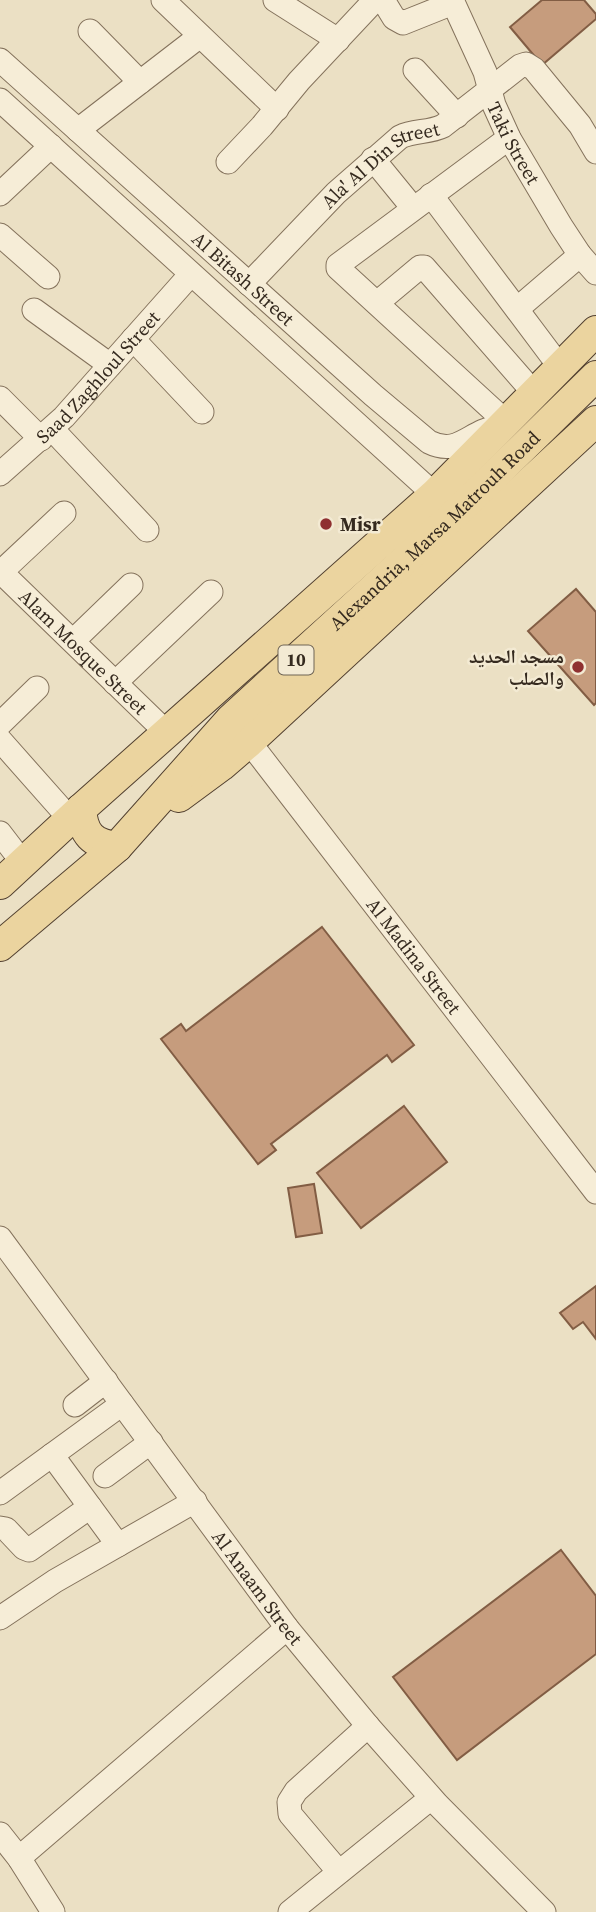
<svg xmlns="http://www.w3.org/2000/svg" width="596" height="1912" viewBox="0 0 596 1912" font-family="'Source Serif 4','Noto Naskh Arabic',serif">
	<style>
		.building { fill: #c69c7d; stroke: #825d44; stroke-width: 2 }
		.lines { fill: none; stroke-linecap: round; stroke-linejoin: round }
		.minor-casing { stroke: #84725c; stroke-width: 25 }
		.major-casing { stroke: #524030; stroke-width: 32 }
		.minor { stroke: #f6edd7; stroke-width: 23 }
		.major { stroke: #ebd49f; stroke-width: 30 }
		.poi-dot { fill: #8f3030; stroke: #f3ead3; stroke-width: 2.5 }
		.labels { text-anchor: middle; stroke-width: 5; stroke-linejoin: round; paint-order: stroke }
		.shield { fill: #f3ead3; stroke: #6e6455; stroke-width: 2 }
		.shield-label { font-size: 18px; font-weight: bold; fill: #352a1f }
		.street-label { font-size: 19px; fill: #352a1f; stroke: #f3ead3 }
		.poi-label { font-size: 19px; font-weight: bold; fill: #352a1f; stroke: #f3ead3; text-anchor: start }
	</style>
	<rect width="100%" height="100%" fill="#ebe0c4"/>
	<path class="building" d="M542,0H584L596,14V19L542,65L510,27Z
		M576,589L596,612V703L594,705L528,631Z
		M322,927L414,1045L392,1062L387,1055L271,1144L276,1150L258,1164L161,1039L181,1024L186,1031Z
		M404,1106L447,1162L361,1228L317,1173Z
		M314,1184L322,1233L296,1237L288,1188Z
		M596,1286V1339L583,1322L573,1329L560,1313Z
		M561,1550L596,1596V1654L457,1760L393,1677Z"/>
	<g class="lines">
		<defs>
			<g id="minor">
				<path d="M163,0L277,109"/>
				<path d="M275,0L338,40"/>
				<path d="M383,0L394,18L403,23L453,3"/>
				<path id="s1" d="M452,0L485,72L494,105L509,138L561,226L580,255L596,273"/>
				<path d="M90,31L140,82"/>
				<path id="s2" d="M0,60L373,395L429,442C459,457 470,430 498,427"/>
				<path d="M415,70L457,116"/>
				<path d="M0,100L446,505"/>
				<path d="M78,130L200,36"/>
				<path d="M373,159L413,208"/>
				<path d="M228,162L262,126L299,81L375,0"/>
				<path d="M0,194L51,146"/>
				<path d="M431,195L560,367"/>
				<path d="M0,235L48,277"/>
				<path id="s3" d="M249,284L336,193L400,137C414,130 429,133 443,126L520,66L526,64L534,69L580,125L596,152"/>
				<path d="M377,303L420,267H424L534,393"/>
				<path d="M517,309L580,255"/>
				<path d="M34,310L110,365"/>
				<path d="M133,339L202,412"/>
				<path d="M0,398L41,439"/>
				<path d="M506,422L338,268V265L509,138"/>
				<path d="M52,429L147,530"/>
				<path id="s4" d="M0,474L64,417L191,274"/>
				<path id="s5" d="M0,571L167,733"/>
				<path d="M1,572L64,513"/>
				<path d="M73,641L131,585"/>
				<path d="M115,683L211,592"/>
				<path d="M0,724L37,688"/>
				<path id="s6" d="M240,730L596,1192"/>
				<path d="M0,740L70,819"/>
				<path d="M0,833L23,863"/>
				<path id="s7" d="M0,1238L287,1628L368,1726L437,1804L544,1912"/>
				<path d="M75,1405L106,1381"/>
				<path d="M52,1455L118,1545"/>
				<path d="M105,1476L151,1442"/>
				<path d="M0,1493L122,1404"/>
				<path d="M0,1528L6,1529L24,1548L29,1550L90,1507"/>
				<path d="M0,1618L55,1581L195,1501"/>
				<path d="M0,1834L19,1858L53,1912"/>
				<path d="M19,1858L287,1628"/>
				<path d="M339,1872L290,1814L289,1802L296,1791L368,1726"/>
				<path d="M290,1912L431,1798"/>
			</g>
			<g id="major">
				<path d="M179,797L221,766L249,742L596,421"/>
				<path d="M81,809C83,834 92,844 117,847"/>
				<path d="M0,884L81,809L435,494L596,331"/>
				<path id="s8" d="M0,946L117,847L231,719L455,514L596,376"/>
			</g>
		</defs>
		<use href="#minor" class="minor-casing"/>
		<use href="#major" class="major-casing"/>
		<use href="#minor" class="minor"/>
		<use href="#major" class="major"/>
	</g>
	<g class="poi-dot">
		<circle cx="326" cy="524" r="7"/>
		<circle cx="578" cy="667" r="7"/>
	</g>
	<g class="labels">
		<rect class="shield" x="278.5" y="645.5" width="35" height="29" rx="5"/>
		<g class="shield-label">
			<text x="296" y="666">10</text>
		</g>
		<g class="street-label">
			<text dy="7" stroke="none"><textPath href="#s1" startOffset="156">Taki Street</textPath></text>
			<text dy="7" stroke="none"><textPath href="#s3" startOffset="180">Ala' Al Din Street</textPath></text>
			<text dy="7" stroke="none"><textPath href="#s2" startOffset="327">Al Bitash Street</textPath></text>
			<text dy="7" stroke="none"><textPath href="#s4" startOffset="138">Saad Zaghloul Street</textPath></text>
			<text dy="7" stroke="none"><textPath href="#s8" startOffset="602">Alexandria, Marsa Matrouh Road</textPath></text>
			<text dy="7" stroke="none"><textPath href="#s5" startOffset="116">Alam Mosque Street</textPath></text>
			<text dy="7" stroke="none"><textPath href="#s6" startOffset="285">Al Madina Street</textPath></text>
			<text dy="7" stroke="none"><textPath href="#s7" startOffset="434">Al Anaam Street</textPath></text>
		</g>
		<g class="poi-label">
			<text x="340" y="531">Misr</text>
			<text x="564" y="663" text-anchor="end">مسجد الحديد<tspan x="564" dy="22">والصلب</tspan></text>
		</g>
	</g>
</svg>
